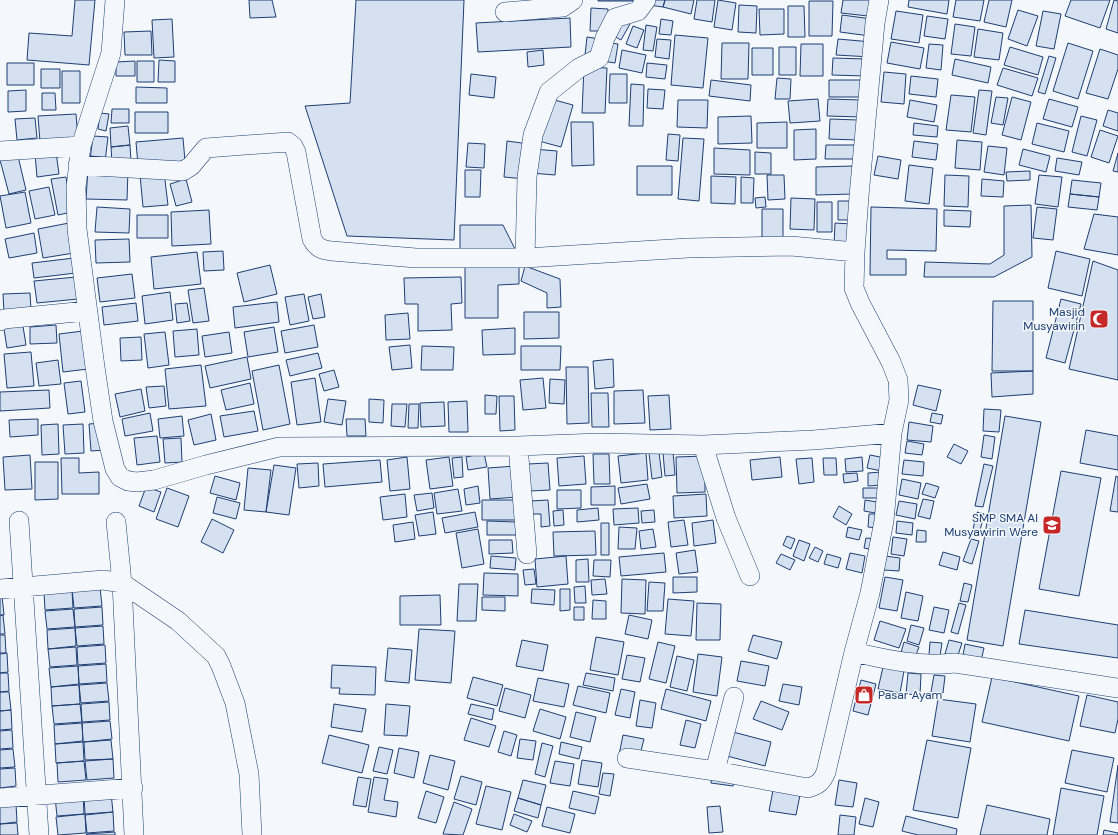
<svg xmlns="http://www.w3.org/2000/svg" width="1118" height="835" viewBox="0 0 1118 835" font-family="'DM Sans',sans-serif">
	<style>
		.building { fill: #d5e0f0; stroke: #1d3f73 }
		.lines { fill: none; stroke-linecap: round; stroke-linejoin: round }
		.minor-casing { stroke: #1d3f73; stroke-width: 20 }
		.minor { stroke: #f4f7fb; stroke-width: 19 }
		.labels { text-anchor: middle; stroke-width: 3; stroke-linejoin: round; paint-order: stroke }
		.poi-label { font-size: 12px; fill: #1d3f73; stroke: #f4f7fb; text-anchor: end }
	</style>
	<rect width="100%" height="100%" fill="#f4f7fb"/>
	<path class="building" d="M75,0H95L89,65L27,60L29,33L72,36Z
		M249,0H272L276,17L250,18Z
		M356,0H464L454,240L347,236L305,106L350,103Z
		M598,0H641V1H598Z
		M650,0H665L663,7L649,5Z
		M665,0H694L691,14L663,7Z
		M697,0H715L712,22L694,19Z
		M718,0L736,3L732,30L714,27Z
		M843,0H870L868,16L841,13Z
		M909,0H949L947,14L908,7Z
		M956,0H984L980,21L953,17Z
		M989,0H1012L1006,27L984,22Z
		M1071,0H1110L1100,28L1065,16Z
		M1114,0L1118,1V33L1106,29Z
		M809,1H833L832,36H809Z
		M739,5L757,6L756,33L738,32Z
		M788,6H804L805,37H788Z
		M591,8L608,9V31H590Z
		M759,9H784V34L760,35Z
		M1018,10L1038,16L1027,46L1008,39Z
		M896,11L923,15L919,43L891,39Z
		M1043,11L1061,14L1054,49L1036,46Z
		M842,15L872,19L870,36L840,32Z
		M927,16L948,19L945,39L924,36Z
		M570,18L571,47L478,52L476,23Z
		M619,18L630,24L621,40L610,34Z
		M172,19L174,57L154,58L152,20Z
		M661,19L673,21L671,35L659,34Z
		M955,24L975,27L971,56L951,54Z
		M646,25L657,27L653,51L643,50Z
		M633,26L644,30L637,48L626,44Z
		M978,29L1003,33L999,60L974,57Z
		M151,31L152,55H125L124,32Z
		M675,35L708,38L703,88L671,85Z
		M587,37L600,39L598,56L585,55Z
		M657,39L671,40L669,59L655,57Z
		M838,39L872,42L871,57L836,55Z
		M605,42L618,44L615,63L602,61Z
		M891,42L924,48L920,69L887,63Z
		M722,43H749L748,79H721Z
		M1068,43L1093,51L1078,99L1053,91Z
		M801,44H823V76H800Z
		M929,44L943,45L941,70L926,68Z
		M779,47H796V75H779Z
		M1010,47L1043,57L1038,75L1004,65Z
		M752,48H773V75H752Z
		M1100,49L1118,55V69L1108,99L1086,93Z
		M543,50L544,65L528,67L527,52Z
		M622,50L646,55L642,73L619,68Z
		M1049,56L1056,58L1045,94L1038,92Z
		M833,58L866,59L865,76L832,75Z
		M955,59L991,67L988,83L952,75Z
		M159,60L175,61V82H158Z
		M135,61V76H116V62Z
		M137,61H154V82H137Z
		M7,63H34V85H7Z
		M647,63L667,65L665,79L646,77Z
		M584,67L607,68L605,113H582Z
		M1003,68L1038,78L1032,96L997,85Z
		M41,69H60V88H41Z
		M62,71H80V103H62Z
		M884,72L906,74L904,104L881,102Z
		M471,74L496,77L494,98L469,95Z
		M610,74H627V103H609Z
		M911,76L938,79L936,97L909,94Z
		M777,78L791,79L790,99H775Z
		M711,80L751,85L750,101L709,96Z
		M829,80H864V97H829Z
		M631,84L644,85L643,126H629Z
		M136,87L167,88V103H136Z
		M648,89L665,90L663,109L647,108Z
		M26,90V111L8,112V91Z
		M979,90L992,91L986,135L973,133Z
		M42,93H55L56,110H42Z
		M951,95L975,97L971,132L946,130Z
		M996,97L1008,98L1003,125L991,123Z
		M1012,97L1031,102L1021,140L1002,135Z
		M547,98L573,105L561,147L535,140Z
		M818,99L820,121L790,123L788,101Z
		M828,99L861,100V117L827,116Z
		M1049,99L1078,107L1072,127L1043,119Z
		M678,100H708L707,128L677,127Z
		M910,100L937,105L934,122L907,117Z
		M112,109H129V123H111Z
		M1108,110L1118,113V131L1103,126Z
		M135,112H168V133H135Z
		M100,113L109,114L106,131L98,129Z
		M76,114L78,139L40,142L38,116Z
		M751,116L752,143L718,144V117Z
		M1081,116L1097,120L1087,156L1072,152Z
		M35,118L37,138L17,140L15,119Z
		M830,119L858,120L857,140L829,139Z
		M571,122H593L594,165L572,166Z
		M787,122V148H757V123Z
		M914,123L938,126L937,137L913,135Z
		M1037,123L1069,131L1064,152L1032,144Z
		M128,126L130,145L111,147L110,128Z
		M816,129V159L794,160V130Z
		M1100,130L1118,136L1109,163L1091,157Z
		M668,134L680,135L678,161L666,160Z
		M93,136L108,137L105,162L90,160Z
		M183,138L185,161L138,165L136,142Z
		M683,138L704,139L699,201L678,199Z
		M957,140L982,142L980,170L955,168Z
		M507,141L529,144L525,179L504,177Z
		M914,141L938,144L936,160L912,157Z
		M468,143L485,144L484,168L466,167Z
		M130,145L131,161L112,163L111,147Z
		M826,145H859V159H825Z
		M988,146L1007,148L1004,175L984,172Z
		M714,148L750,150V175L714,174Z
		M533,149L557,151L555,175L531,173Z
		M1023,149L1050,156L1046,172L1019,165Z
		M17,152L26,190L9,194L0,160Z
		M56,152L59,174L37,177L35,154Z
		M755,152L771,153V174H755Z
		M1118,153V172L1113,171Z
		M878,156L901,160L898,179L874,175Z
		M1057,158L1082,162L1079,175L1055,171Z
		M909,165L933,168L929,204L905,201Z
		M637,166H672V195H637Z
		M854,166V194L816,195V167Z
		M88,168L128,170L127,200L86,199Z
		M465,170H481L480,197H465Z
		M1030,171V180L1007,181L1006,172Z
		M164,172L168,205L143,207L140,175Z
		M767,175H784L785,199L768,200Z
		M945,175L969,176L968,207L944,206Z
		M1039,175L1062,177L1058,207L1035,204Z
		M711,176L736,177L735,204L711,203Z
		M66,177L72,212L58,215L51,179Z
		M741,177L754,178L753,203H741Z
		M186,179L192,202L176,206L170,184Z
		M982,179L1004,181L1003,197L981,196Z
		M1072,180L1101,183L1099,197L1070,194Z
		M49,187L55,215L35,219L29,191Z
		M25,192L31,223L6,228L0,196Z
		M1070,194L1099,197L1097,210L1068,207Z
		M765,197L766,207L756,208L755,198Z
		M791,198L815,199L814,230L790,229Z
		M838,201H855L854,220H838Z
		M817,202H832V232H817Z
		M1031,205L1032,257L994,277H924L925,262L990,264L1004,255V206Z
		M97,207L130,209L129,233L95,232Z
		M871,207L937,209L936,251L887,250V259H906V275H870Z
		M1037,207L1057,209L1053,240L1033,238Z
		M762,209H783V239H762Z
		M209,210L211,244L172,246L171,212Z
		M944,210L971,211L970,227L944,226Z
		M1094,214L1118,217V255L1084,249Z
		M137,215H168V238H137Z
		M69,223L74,253L43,258L38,229Z
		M835,223L852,224V247L834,246Z
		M460,225H503L518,255H460Z
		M34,233L37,253L9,258L5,239Z
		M129,239L130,262L96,263L95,240Z
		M223,251L224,270L204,271L203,252Z
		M1056,251L1090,259L1082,296L1048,288Z
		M197,252L201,284L154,289L151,257Z
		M74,258L76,273L34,278L32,263Z
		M1093,261L1118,270V380L1069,369Z
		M519,263V284L498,285V318H465V264Z
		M270,265L277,294L244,302L237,273Z
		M525,266L560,279L561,307L547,308V293L521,281Z
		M132,274L135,298L100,302L97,278Z
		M76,277L78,299L37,303L34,281Z
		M461,277L462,303L451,304L452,330L418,331V304H405L404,278Z
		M204,288L209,321L193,323L188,290Z
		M170,292L173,320L145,324L142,296Z
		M30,293L31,310L4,312L3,294Z
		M304,294L309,321L290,325L285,297Z
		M321,294L325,317L313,319L308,297Z
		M1061,299L1081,304L1065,363L1046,358Z
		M993,301H1033V371H992Z
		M277,302L279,322L235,328L233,307Z
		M136,303L138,321L104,325L102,307Z
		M187,303L190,321L177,323L175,304Z
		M524,312H559V338L524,339Z
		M408,313L410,339L386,340L385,315Z
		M22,320L26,345L7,348L3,323Z
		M56,325L57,343L30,344V327Z
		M314,325L318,347L285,353L281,331Z
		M274,327L278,352L248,357L244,332Z
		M515,328V354L483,355L482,330Z
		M197,329L199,355L175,357L173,331Z
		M83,331L88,369L63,372L59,334Z
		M165,332L169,365L148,368L144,334Z
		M229,332L232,353L205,357L202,336Z
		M141,337L142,360L121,361L120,338Z
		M410,345L412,368L392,370L389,347Z
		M422,346L454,347L453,370H421Z
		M521,346H561L560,370H521Z
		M31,352L34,386L7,388L4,354Z
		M318,353L322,368L290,376L286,360Z
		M247,357L251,379L210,388L205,366Z
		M613,359L614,387L595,389L593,361Z
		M58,360L61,384L39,386L36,363Z
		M201,365L206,406L169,409L165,369Z
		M279,365L290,424L263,430L252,371Z
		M566,367H588L589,423L567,424Z
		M334,370L339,387L324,391L319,374Z
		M1033,371V394L992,397L991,373Z
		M315,378L321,422L297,425L291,382Z
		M543,378L546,408L523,410L520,380Z
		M550,379L565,380L564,404L549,403Z
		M81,381L85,412L68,414L64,383Z
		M250,383L254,404L226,410L221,390Z
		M918,385L941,390L936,411L913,405Z
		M164,386L166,406L149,408L146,387Z
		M141,389L145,411L120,417L115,394Z
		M49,390L50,408L0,411V392Z
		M643,390L645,423L614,424V391Z
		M591,393H608L609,427H592Z
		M485,395L497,396L496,414H485Z
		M669,395L671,429L650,430L648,396Z
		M499,396H514L515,430L500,431Z
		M328,399L346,401L342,425L324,422Z
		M369,399L384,400L383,423L369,422Z
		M467,401L468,432H449L448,402Z
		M444,402L445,426L421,427L420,403Z
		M392,404H407L405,427L391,426Z
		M409,404H419L418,428H408Z
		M984,409L1001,410L999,432L983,431Z
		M254,411L258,431L224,437L220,416Z
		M150,413L153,431L125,436L122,419Z
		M932,413L943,415L941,424L930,422Z
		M211,414L216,440L194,445L188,420Z
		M182,416L184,436L160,438L158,419Z
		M1005,416L1041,422L1003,646L967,640Z
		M38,419V435L10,437L9,420Z
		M346,419H365L366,436H347Z
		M909,422L933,426L931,442L907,440Z
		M102,423L104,450L91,451L89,424Z
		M58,424L59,454L42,455L41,425Z
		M83,424L84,453L65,454L63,425Z
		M1086,430L1118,436V470L1080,463Z
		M984,435L995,437L992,459L981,457Z
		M157,436L160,462L137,465L134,438Z
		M181,438L182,462L165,463L163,439Z
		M907,441L924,444L922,455L905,453Z
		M954,444L968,451L961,464L947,457Z
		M659,452L662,477L652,479L649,453Z
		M673,452L675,475L665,476L663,453Z
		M484,453L487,467L468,470L466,457Z
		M646,453L648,480L621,483L618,456Z
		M593,454H609L610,484H594Z
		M30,455L32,489L5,490L3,457Z
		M870,455L885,458L882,471L867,468Z
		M584,456L586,484L559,486L557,458Z
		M705,456V492L677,493L676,457Z
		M407,457L410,489L390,491L387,460Z
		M449,457L453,486L430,489L426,460Z
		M462,457L463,477L454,478L452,458Z
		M780,457L782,477L752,480L750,460Z
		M862,457L863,471L846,472L845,459Z
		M61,458H79V473L99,472V494H62Z
		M812,458L814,482L799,484L796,459Z
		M823,458H836L837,475H824Z
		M380,460L382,482L325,487L323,464Z
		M904,460L924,462L923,476L902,474Z
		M35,462H58V499L35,500Z
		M318,463L319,486L299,488L297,464Z
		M548,463L550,490L530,491L528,464Z
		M984,464L993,466L983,507L975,506Z
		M274,465L296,468L289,515L266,512Z
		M516,466L518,497L490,499L488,468Z
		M248,468L271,470L266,512L244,510Z
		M1061,471L1101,478L1079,596L1039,589Z
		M882,472V485L868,486V473Z
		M857,473L858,481L844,483L843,474Z
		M215,476L240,483L236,500L210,493Z
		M1116,476L1118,477V512L1110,511Z
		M902,479L921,483L918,499L899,495Z
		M926,483L939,487L935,498L922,494Z
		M647,484L650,499L621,504L618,488Z
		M478,486L480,503L466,505L464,489Z
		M615,486V505H591V487Z
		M146,487L161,492L154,512L139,506Z
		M167,488L189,496L178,527L156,519Z
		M863,488H880L879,498H863Z
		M458,489L462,511L437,514L434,493Z
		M557,490H581V508L557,509Z
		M432,493L434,508L417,511L414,495Z
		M405,494L407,517L383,520L380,497Z
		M706,494L707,516L674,518L673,496Z
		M217,497L240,503L236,519L213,513Z
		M923,499L934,501L930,519L918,516Z
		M482,500H519L518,520H482Z
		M548,500L550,526L541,527V514H530V501Z
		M865,500L877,502L875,513L864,511Z
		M899,501L917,504L915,519L896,515Z
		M839,506L852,514L846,525L833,517Z
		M598,508L599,520L577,522V510Z
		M638,508L639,523L614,525L613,509Z
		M563,510L564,525L554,526L553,511Z
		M654,510L655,522L642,523L641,511Z
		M433,512L436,534L419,536L415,515Z
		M475,512L478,527L445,533L442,518Z
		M977,512L984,514L980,531L973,529Z
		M869,514H879L878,528L868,527Z
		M212,519L234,530L223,553L201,542Z
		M684,520L688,545L671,547L668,522Z
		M713,520L716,543L694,546L692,523Z
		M487,521L516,522V535H487Z
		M897,521L913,523L912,535L896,533Z
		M413,522L415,539L395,542L393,525Z
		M601,523H609V555H601Z
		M619,527L637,528L635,549H618Z
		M848,527L862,530L859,540L846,537Z
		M478,529L484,564L462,568L456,533Z
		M653,529L656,547L641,549L639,531Z
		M917,530L926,531V542H916Z
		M595,531L596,555L554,556L553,532Z
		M787,536L795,539L791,549L783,545Z
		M893,537L907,539L904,556L891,554Z
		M866,538L876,539L874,550L864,548Z
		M971,539L979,541L972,564L963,561Z
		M489,540H512L513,553L489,554Z
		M799,540L810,544L804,561L793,556Z
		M815,547L823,551L818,562L809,558Z
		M695,550L698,572L679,574L676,553Z
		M943,552L960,557L957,570L939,565Z
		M664,553L666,572L621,576L619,557Z
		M850,553L865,556L862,573L846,569Z
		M781,554L795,560L790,570L776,563Z
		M827,554L841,558L838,568L824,564Z
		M491,556L516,558L515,570L490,568Z
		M566,556L568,584L537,587L535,559Z
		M885,556L900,558L899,571L884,570Z
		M588,559L589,582H576V560Z
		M594,560H611L610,577L593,576Z
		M534,569L536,584L525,585L523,570Z
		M484,573L518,574V596L483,595Z
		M673,577H697V592L673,593Z
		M885,577L903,580L897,611L879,608Z
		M605,579L607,594L592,595L591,580Z
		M622,579L646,580L645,614L621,613Z
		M649,582L665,583L663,611H647Z
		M964,583L972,585L968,602L960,601Z
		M459,584H478L476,621H457Z
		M585,586L586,603H575L574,587Z
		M100,587L102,606L74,608L72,589Z
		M532,589L555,590L554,605L531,603Z
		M560,589H570V610L560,611Z
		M72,590L73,608L45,610L44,592Z
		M906,592L923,596L918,621L901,618Z
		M440,595L441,625H400V596Z
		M0,596H2L4,615H0Z
		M482,597H505V611L482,610Z
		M668,599L694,601L691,636L665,634Z
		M593,600L606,601V619H592Z
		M697,603L721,604L720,640H696Z
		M959,603L966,605L958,634L951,632Z
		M102,607L103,625L75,627L74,609Z
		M574,607H584V620H574Z
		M934,607L949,610L944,633L929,630Z
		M73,609L75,627L47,629L45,611Z
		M1025,610L1118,625V658L1019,644Z
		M3,615L5,634H0V616Z
		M629,615L652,620L648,639L625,634Z
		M880,621L906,629L899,648L874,640Z
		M911,625L924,628L919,645L907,641Z
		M103,626L104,644L77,646L75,628Z
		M75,628L76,646L48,649L47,630Z
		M419,629L455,631L451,683L415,680Z
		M0,635H5L6,653H0Z
		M753,635L782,642L777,659L748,651Z
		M596,637L624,642L618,675L590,670Z
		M522,640L548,645L543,671L516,666Z
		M949,640L962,643L957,658L945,654Z
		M658,642L675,646L666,683L649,679Z
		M904,642L919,647L914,660L900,656Z
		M930,642L942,643L940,656L929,655Z
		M965,644L984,648L980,665L962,661Z
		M105,645L106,663L78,665L77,647Z
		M76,647L77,665L50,667L48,649Z
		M388,648L412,650L409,683L385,681Z
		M7,653L8,672L0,673V654Z
		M698,654L722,657L717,696L693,692Z
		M627,655L645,658L640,682L622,679Z
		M677,656L694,660L687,691L670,687Z
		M741,661L769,666L765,686L737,681Z
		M106,664L107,682L79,684L78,666Z
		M332,665L376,667L375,695L339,694L340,688H331Z
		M78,666L79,684L51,687L49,668Z
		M883,667L904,671L900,693L878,689Z
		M0,673H8L9,691L0,692Z
		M586,673L615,678L613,691L583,685Z
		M908,673L921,674L920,695L906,694Z
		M934,675L945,676L943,693L931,692Z
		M473,677L503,685L497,706L467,698Z
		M992,677L1079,696L1069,741L982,722Z
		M538,678L569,684L564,707L533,701Z
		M861,680L876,684L868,715L853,711Z
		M107,683L109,701L81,703L79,685Z
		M783,684L802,687L799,705L779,701Z
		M79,685L80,704L52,706L51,687Z
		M578,686L610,693L606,713L573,705Z
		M505,688L531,695L525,718L499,711Z
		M621,689L635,692L630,718L615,715Z
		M666,689L711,701L706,721L661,709Z
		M0,692H9L11,710L0,711Z
		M1087,695L1118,702V719L1115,733L1080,726Z
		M938,699L976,704L970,742L932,736Z
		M640,700L656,703L652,728L636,726Z
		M761,701L789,712L782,730L753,719Z
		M109,702L110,720L82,722L81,704Z
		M80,704L82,722L54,724L52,706Z
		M334,704L366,709L362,732L331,727Z
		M386,704L410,706L407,736L384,735Z
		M471,704L494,709L492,720L468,714Z
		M540,709L566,717L560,739L533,731Z
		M11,710L12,729L0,730V711Z
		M576,712L596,717L590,742L570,737Z
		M471,718L496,726L489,747L464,740Z
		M686,720L701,724L695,748L680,745Z
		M110,721L112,739L83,742L82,723Z
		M82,723L83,741L55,744L54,725Z
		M12,730L13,748L0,749V731Z
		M504,731L517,735L511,756L498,752Z
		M733,732L771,742L765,766L727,756Z
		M329,735L369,745L362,773L322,763Z
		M623,735L644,739L639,759L619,755Z
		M520,739L536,741L533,760L517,758Z
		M111,740L113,759L85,760L84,742Z
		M927,740L971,748L958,818L913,810Z
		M83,742L84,761L56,763L55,744Z
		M561,742L582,747L579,759L559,754Z
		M542,743L553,746L545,777L535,774Z
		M379,747L393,750L387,774L373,771Z
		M399,748L419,752L414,778L394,773Z
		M13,749L15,767L0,768V750Z
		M1072,750L1114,758L1107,792L1065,783Z
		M430,755L455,761L448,790L423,783Z
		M113,759L114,778L87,780L85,761Z
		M582,760L602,763L598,787L578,784Z
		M84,761L86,780L58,782L57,763Z
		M555,761L574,764L570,786L550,783Z
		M1118,765V823L1110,822Z
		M15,768L16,786L0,788V769Z
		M603,773L614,774L610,796L599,794Z
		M461,776L482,782L476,805L454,799Z
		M712,776L734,779L733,786L711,783Z
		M358,777L371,779L366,807L353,805Z
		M374,777L388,779L384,800L398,802L396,817L368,812Z
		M523,780L546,785L541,805L518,798Z
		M839,780L857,783L853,807L835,805Z
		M486,786L511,792L502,830L476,824Z
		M1061,788L1104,796L1097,835H1053Z
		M773,790L800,795L796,815L769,811Z
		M426,791L444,797L436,823L418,818Z
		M573,791L599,797L595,814L569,808Z
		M111,793L113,812L85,814L84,795Z
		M83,795L84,814L57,816L55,797Z
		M518,798L541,805L538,818L514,811Z
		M865,798L879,802L873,827L859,824Z
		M454,802L472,809L463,835L443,834Z
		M16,804L17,822L0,824V805Z
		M987,805L1050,819L1047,835H980Z
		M720,806L723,832L709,833L707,807Z
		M547,807L575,814L570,833L542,826Z
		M113,812L114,831L87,833L85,815Z
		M85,814L86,833L58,835L56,817Z
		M514,814L532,821L527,832L510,825Z
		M840,815L856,817L854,835H838Z
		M906,816L957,829L956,835H918L902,831Z
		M17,823L18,835H0V824Z
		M1104,830L1118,833V835H1103Z
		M115,832V835H87L86,834Z"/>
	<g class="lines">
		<defs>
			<path id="minor" d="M115,0L111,53L81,146L76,187L77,229L95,367L103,421L115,469L120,477L128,481L137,482L154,480L206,465L279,447L518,446L599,443L703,445L814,440L892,433
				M505,12L563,7L573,0
				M0,151L81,146
				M78,165L183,171L191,166L206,148L288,142L293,146L296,152L312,239C317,248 322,250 332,251L416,258H525L688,248L791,246L855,252
				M525,258L527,177L533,135L549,92L579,68L599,58L605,38L615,18L638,11L646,0
				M0,321L4,319L87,311
				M703,445L726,518L750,576
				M518,446L527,554
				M19,521L39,835
				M116,522L122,583L134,835
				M0,589L103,580L122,583L178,621L216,656L221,666L235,703L249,774L252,835
				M854,652C887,660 921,667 955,663L1118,688
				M627,758L715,771L808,788C818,785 822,782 826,772L854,652L870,593L884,521L892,433L899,400L898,380L891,362L860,303L854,288L855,252L859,196L875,23L879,0
				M715,771L734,697
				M0,798L133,788"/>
		</defs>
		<use href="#minor" class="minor-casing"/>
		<use href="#minor" class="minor"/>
	</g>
	<defs>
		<symbol id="mosque-square" viewBox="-11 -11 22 22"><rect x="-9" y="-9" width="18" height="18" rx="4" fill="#c62828" stroke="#f4f7fb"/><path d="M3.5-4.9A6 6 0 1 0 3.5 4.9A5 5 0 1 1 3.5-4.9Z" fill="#fff"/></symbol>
		<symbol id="school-square" viewBox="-11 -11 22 22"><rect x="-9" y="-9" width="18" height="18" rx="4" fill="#c62828" stroke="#f4f7fb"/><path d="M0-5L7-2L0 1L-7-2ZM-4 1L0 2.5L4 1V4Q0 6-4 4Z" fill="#fff"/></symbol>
		<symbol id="shop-square" viewBox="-11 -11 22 22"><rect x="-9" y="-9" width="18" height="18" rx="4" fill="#c62828" stroke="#f4f7fb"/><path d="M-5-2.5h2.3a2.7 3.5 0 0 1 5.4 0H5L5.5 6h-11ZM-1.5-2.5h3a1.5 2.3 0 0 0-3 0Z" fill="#fff"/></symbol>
	</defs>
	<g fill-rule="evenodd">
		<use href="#mosque-square" x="1088" y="308" width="22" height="22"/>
		<use href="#school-square" x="1041" y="514" width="22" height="22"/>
		<use href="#shop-square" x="853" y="684" width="22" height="22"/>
	</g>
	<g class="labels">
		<g class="poi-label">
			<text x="1085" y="316">Masjid<tspan x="1085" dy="14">Musyawirin</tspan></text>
			<text x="1038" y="522">SMP SMA Al<tspan x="1038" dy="14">Musyawirin Were</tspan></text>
			<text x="878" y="699" text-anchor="start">Pasar Ayam</text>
		</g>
	</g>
</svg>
